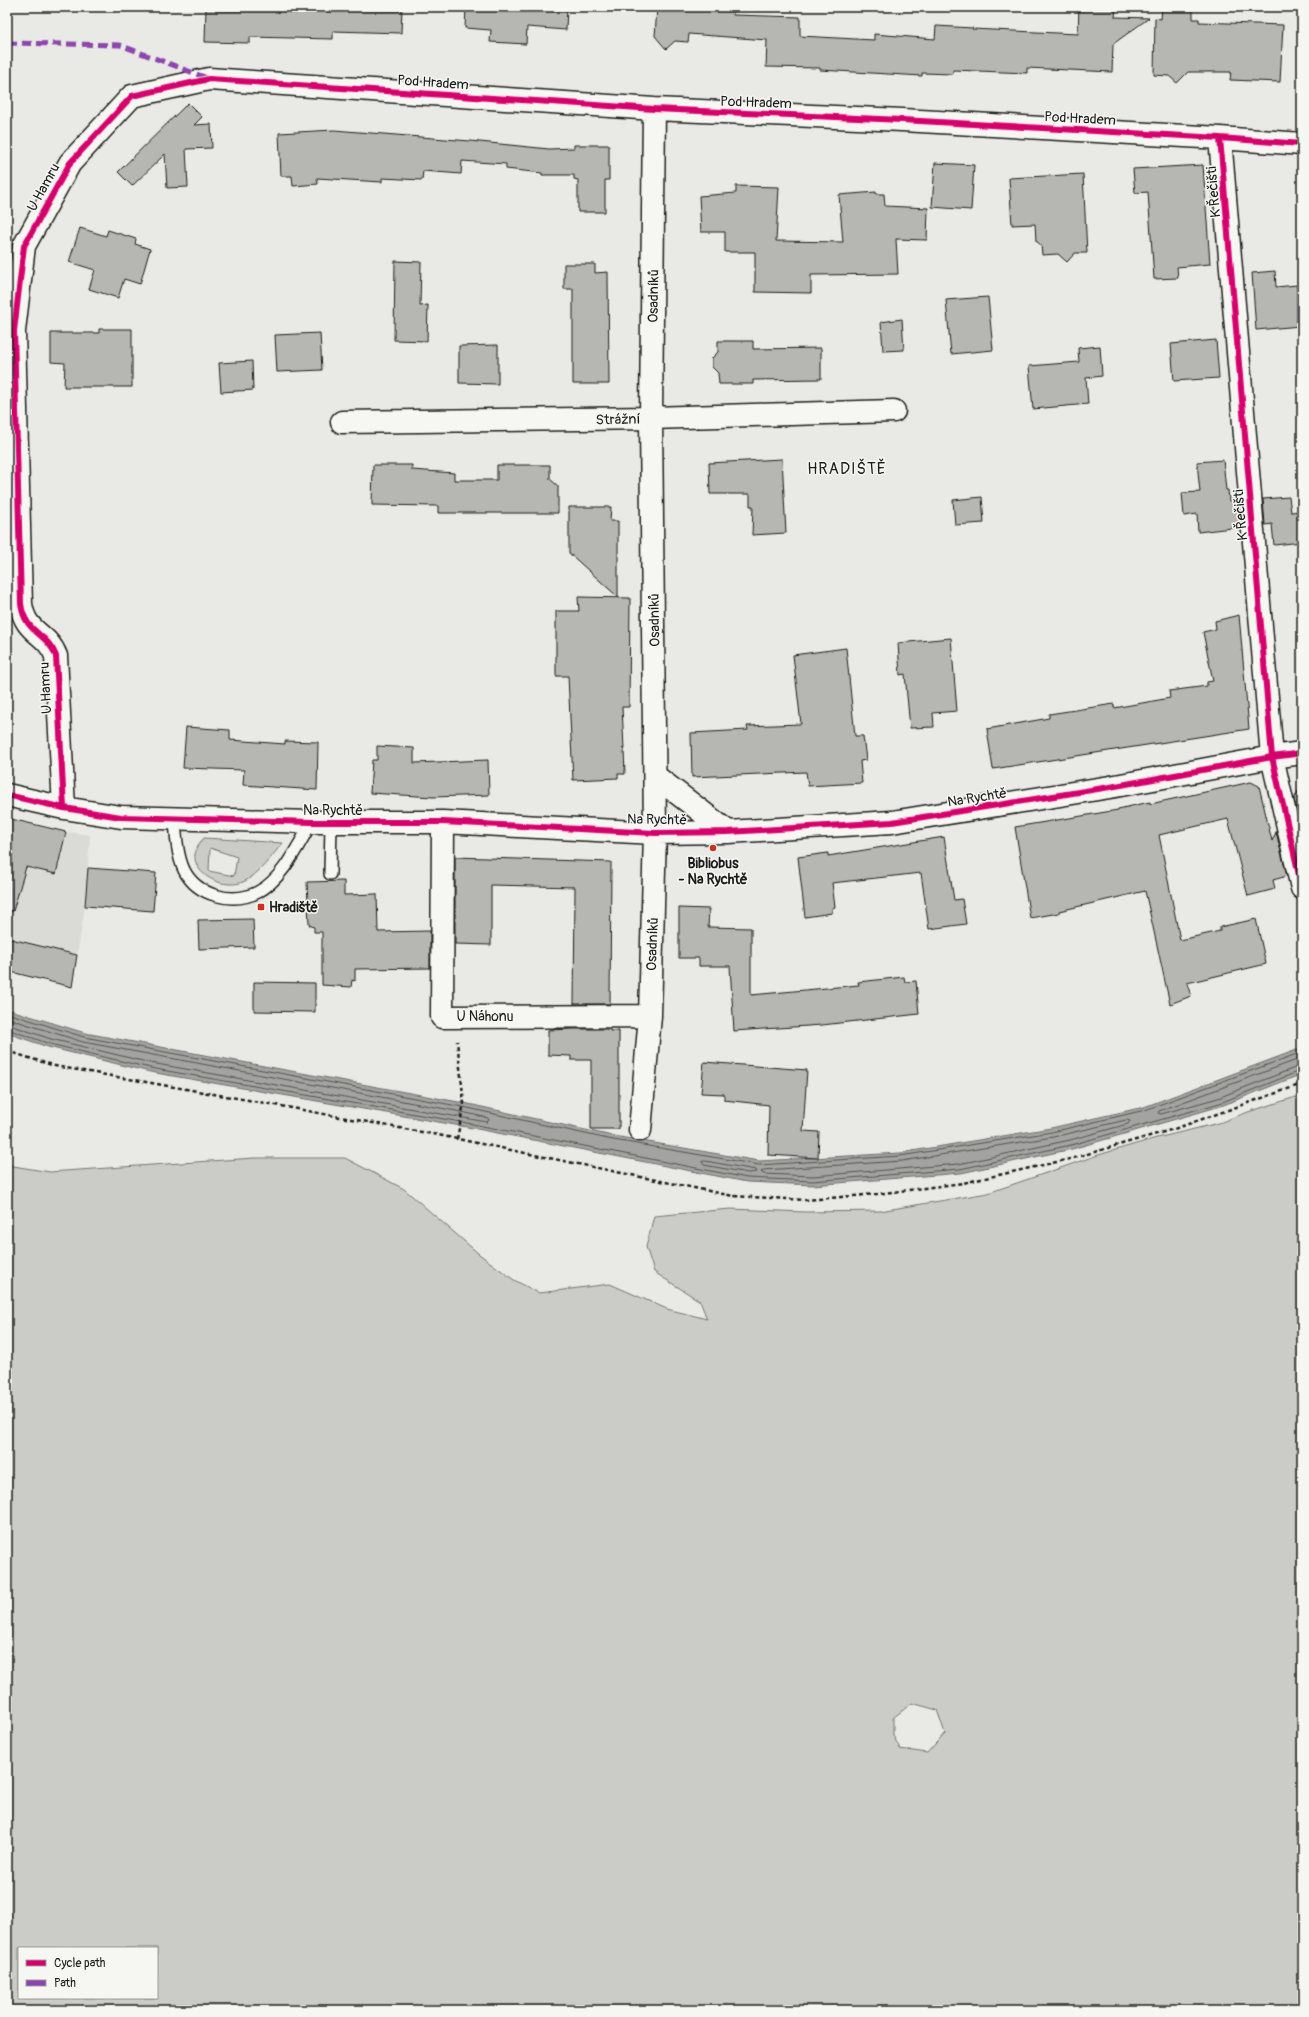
<svg xmlns="http://www.w3.org/2000/svg" width="1309" height="2017" viewBox="0 0 1309 2017" font-family="Pangolin,sans-serif">
	<style>
		.built { fill: #dadad6 }
		.green { fill: #cbcbc7; stroke: #747472; fill-rule: evenodd }
		.water { fill: #a3a3a1; stroke: #6d6d6c }
		.lines { fill: none; stroke-linecap: round; stroke-linejoin: round }
		.shore { stroke: #525251; stroke-width: 1 }
		.building { fill: #b6b6b3; stroke: #1c1c1c }
		.lane-casing { stroke: #1c1c1c; stroke-width: 14 }
		.street-casing { stroke: #1c1c1c; stroke-width: 25 }
		.path { stroke: #1c1c1c; stroke-width: 2.5; stroke-dasharray: 4 3; stroke-linecap: butt }
		.lane { stroke: #f6f6f2; stroke-width: 11 }
		.street { stroke: #f6f6f2; stroke-width: 22 }
		.quiet { stroke: #8e44ad; stroke-width: 5; stroke-dasharray: 10 5; stroke-linecap: butt }
		.cycleway-casing { stroke: #f6f6f2; stroke-width: 8 }
		.cycleway { stroke: #d6006c; stroke-width: 6 }
		.poi-dot { fill: #c8321e; stroke: #f6f6f2; stroke-width: 1.5 }
		.labels { text-anchor: middle; stroke-width: 3; stroke-linejoin: round; paint-order: stroke }
		.street-label { font-size: 14px; fill: #1c1c1c; stroke: #f6f6f2 }
		.poi-label { font-size: 14px; font-weight: bold; fill: #1c1c1c; stroke: #f6f6f2 }
		.quarter-label { font-size: 16px; letter-spacing: 1px; fill: #1c1c1c; stroke: #f6f6f2 }
	</style>
	<rect width="100%" height="100%" fill="#e9e9e5"/>
	<filter id="ink" filterUnits="userSpaceOnUse"><feTurbulence type="fractalNoise" baseFrequency=".025" numOctaves="2"/><feDisplacementMap in="SourceGraphic" scale="8" xChannelSelector="R" yChannelSelector="G"/><feConvolveMatrix kernelMatrix="1 2 1 2 8 2 1 2 1" color-interpolation-filters="sRGB"/></filter>
	<g filter="url(#ink)">
		<path class="built" d="M7,818L66,832L90,835L85,906L72,987L7,971Z"/>
		<path class="green" d="M204,838L283,843C272,855 259,875 243,882C216,892 177,864 204,838ZM210,848L237,857L234,876L209,871Z
			M1302,1095V2010H7V1165L50,1172L254,1158H345L404,1189L479,1254L514,1280L539,1293L610,1284L667,1309L707,1319L700,1301L654,1272L646,1247L654,1216L730,1209L805,1212L880,1211L988,1193L1095,1156L1153,1139L1219,1123L1248,1112ZM912,1703L937,1710L945,1733L927,1753L900,1749L893,1735V1718ZM19,1948H157V1998H19Z"/>
		<path class="water" d="M7,1009L85,1033L464,1103L608,1135L759,1161L900,1153L1051,1128L1144,1107L1302,1048V1074L1221,1106L1072,1149L961,1173L813,1185L747,1182L467,1127L150,1072L48,1047L7,1033Z"/>
		<g class="lines">
			<path class="shore" d="M7,1013L84,1037L463,1107L608,1139L759,1165L900,1156L1052,1132L1145,1110L1302,1052
				M7,1018L83,1042L462,1112L488,1118L489,1120L487,1122L151,1063L51,1039L7,1024
				M7,1029L50,1044L150,1068L467,1123L747,1178L813,1181L960,1169L1071,1145L1220,1103L1302,1070
				M1302,1058L1159,1111L1158,1113L1161,1114L1218,1098L1302,1065
				M1127,1120L1130,1121L1128,1124L1070,1140L959,1164L813,1176L763,1174L761,1172L763,1170L902,1161L1053,1137Z
				M705,1161L756,1170L757,1172L748,1173L704,1165L702,1162Z"/>
		</g>
		<path class="building" d="M206,7H402L401,33L333,31V39L250,37V43L205,42Z
			M466,7H567L566,30L527,27L526,44L490,42L491,30L465,28Z
			M657,7H734L733,15L800,17V36L874,40V34L935,39L936,26L973,28L972,29L1078,34L1079,7H1116L1115,17L1149,18L1113,44L1112,72L1027,68V73L953,70V74L922,73V76L820,70V68L766,67L767,40L689,34L688,42L675,41L666,49L655,36Z
			M1162,7H1193V19H1199V22L1283,25L1280,82L1230,80L1231,72H1188L1177,83L1169,76L1154,75L1155,18L1161,19Z
			M188,103L202,117L194,125L211,124L212,148L186,149L188,187L167,188L165,154L132,186L118,172Z
			M334,130L470,141L549,149L574,148V145H609V180H605V212H578V180L574,179V175H542V173L506,169V164L462,161L461,174L423,171L422,180L382,178V182L317,178L318,184L293,186L292,176H281L279,133Z
			M935,163L974,165L971,210L932,207Z
			M1203,165L1210,264L1177,267L1178,278L1154,279L1148,192L1135,193L1133,169Z
			M1083,174L1087,253H1075L1067,262L1058,254L1042,255L1041,245L1036,241L1035,224L1012,225L1009,178Z
			M736,186L779,187L776,241L843,242L839,195L876,192V194H884L885,206L928,208L927,240L896,239L898,274L811,275V293L755,292V252H725V232H701L699,196L736,193Z
			M80,228L106,236L108,230L136,239L135,244L150,249L140,284L124,279L118,298L89,289L95,270L69,262Z
			M395,261L421,262L420,306L428,305L427,341L394,340Z
			M564,264H595V273L608,272L609,384H573V289H564Z
			M1275,271L1276,287L1297,285L1300,326L1256,330L1252,273Z
			M988,297L993,350L951,354L946,300Z
			M902,319L904,350L883,351L881,322Z
			M99,329H132V387H64L65,363L51,362V333H99Z
			M320,333L322,370L277,372L275,335Z
			M1216,340L1219,378L1174,381L1171,344Z
			M718,341H753V349L821,348V379L753,380V384H719L718,373L712,367V358L718,352Z
			M498,345V384L459,383V346Z
			M1100,346L1102,376L1086,378L1088,404L1033,409L1029,366L1079,362L1078,348Z
			M252,361L253,390L221,392L219,363Z
			M782,459L786,533L752,535L753,506H750V494H710L709,463Z
			M1223,460L1226,490H1228L1229,501H1238L1240,527L1198,532L1197,514L1184,516L1182,493L1200,492L1197,462Z
			M373,465H412V470L454,473V480H497V465H550V479L558,486V513H438V506L372,505Z
			M982,497L984,523L955,525L953,500Z
			M1289,497L1291,512L1302,511V542L1274,545L1272,524L1265,525L1263,499Z
			M569,507H611L610,521H618V597L569,553Z
			M578,597L630,598L629,707H622L624,749L622,748L624,750L625,774H618V778L573,780L568,676H556V611H579Z
			M1239,615L1249,729L993,769L987,729L1049,718V714L1114,704V708L1170,698L1169,691L1207,686V682L1213,681L1203,632L1216,629L1215,621Z
			M951,638L957,711L933,713L934,727L910,728L905,674L900,675L898,643Z
			M846,648L855,736H863L866,760L860,761L862,783L808,786L806,772L692,777L691,733L748,730L747,726L801,724L793,655Z
			M186,727L230,730V740L285,744V741L318,742L317,790L243,785L244,770L183,768Z
			M377,746L414,748V763L488,760L489,795L433,797L370,793L372,760H377Z
			M1251,782L1259,786L1272,841L1276,832L1287,876L1273,880L1275,889L1248,896L1228,819L1159,835L1180,940L1220,931V927L1256,919L1266,964L1187,983L1191,996L1170,1004L1145,891L1059,911V913L1030,918L1015,827L1118,810V809L1150,802V804Z
			M1302,784V832L1294,799Z
			M7,818L66,832L56,874L26,867L13,911H7Z
			M944,837L954,900L962,899L966,924L929,929L921,873L832,883L835,907L832,908V913L805,917L798,857L828,853V856Z
			M455,857L611,862L610,1004H574L575,887L491,885V945L455,944Z
			M88,868L156,873L153,911L85,906Z
			M344,881V895L377,894L378,932L430,931V968L355,969V981L352,980L351,987L322,985V932H314V927L309,925L307,882Z
			M679,908L709,909L708,927L751,928V995L859,985L858,982L904,977L905,982L916,981L919,1014L822,1025L734,1031L730,966H699V958H679Z
			M253,919L254,947L199,949L198,920Z
			M7,938L77,955L72,987L7,971Z
			M254,982L315,983V1012L254,1011Z
			M574,1029H610V1031H619V1129H591V1060H571V1056L548,1055V1030Z
			M704,1062L807,1070L803,1131L819,1132L818,1158L768,1155L769,1105L724,1100V1094L701,1093Z"/>
		<g class="lines">
			<defs>
				<path id="lane" d="M175,819C176,835 177,855 184,870C197,896 233,905 258,892C283,879 298,845 312,822
					M330,874L331,822"/>
				<path id="street" d="M1220,138L1272,757L1302,888
					M342,422L651,418L894,411
					M655,776L728,832
					M7,795L64,808L121,817L312,822H443L655,833L728,832L892,822L1110,787L1272,757L1302,753
					M64,808L56,656C47,632 25,634 21,604L14,331L24,246L70,163L132,96L209,79L654,109L902,120L1220,138L1302,144
					M443,822L442,1017L650,1016
					M640,1130L650,1016L655,833L651,418L654,109"/>
			</defs>
			<use href="#lane" class="lane-casing"/>
			<use href="#street" class="street-casing"/>
			<path class="path" d="M7,1051L55,1066L265,1103L443,1136L733,1196L806,1200L877,1194L963,1183L1070,1159L1174,1129L1302,1084
				M457,1139L464,1103L457,1041"/>
			<use href="#lane" class="lane"/>
			<use href="#street" class="street"/>
			<path class="quiet" d="M7,43L120,45L207,78"/>
			<defs>
				<path id="cycleway" d="M1220,138L1272,757L1302,888
					M7,795L64,808L121,817L312,822H443L655,833L728,832L892,822L1110,787L1272,757L1302,753
					M64,808L56,656C47,632 25,634 21,604L14,331L24,246L70,163L132,96L209,79L654,109L902,120L1220,138L1302,144"/>
			</defs>
			<use href="#cycleway" class="cycleway-casing"/>
			<use href="#cycleway" class="cycleway"/>
		</g>
	</g>
	<g class="poi-dot">
		<circle cx="713" cy="848" r="4"/>
		<rect x="257" y="903" width="8" height="8" rx="2"/>
	</g>
	<g class="labels">
		<g class="street-label">
			<text transform="translate(433 82) rotate(4)" y="5">Pod Hradem</text>
			<text transform="translate(756 102) rotate(2)" y="5">Pod Hradem</text>
			<text transform="translate(1080 118) rotate(3)" y="5">Pod Hradem</text>
			<text transform="translate(43 187) rotate(-61)" y="5">U Hamru</text>
			<text transform="translate(1213 192) rotate(-95)" y="5">K Řečišti</text>
			<text transform="translate(653 296) rotate(-89)" y="5">Osadníků</text>
			<text transform="translate(618 419) rotate(-1)" y="5">Strážní</text>
			<text transform="translate(1240 515) rotate(-95)" y="5">K Řečišti</text>
			<text transform="translate(654 620) rotate(-91)" y="5">Osadníků</text>
			<text transform="translate(45 688) rotate(-93)" y="5">U Hamru</text>
			<text transform="translate(977 797) rotate(-9)" y="5">Na Rychtě</text>
			<text x="333" y="815">Na Rychtě</text>
			<text transform="translate(657 819) rotate(1)" y="5">Na Rychtě</text>
			<text transform="translate(652 944) rotate(-88)" y="5">Osadníků</text>
			<text x="485" y="1021">U Náhonu</text>
		</g>
		<g class="poi-label">
			<text x="713" y="868">Bibliobus<tspan x="713" dy="16">- Na Rychtě</tspan></text>
			<text x="269" y="912" text-anchor="start">Hradiště</text>
		</g>
		<g class="quarter-label">
			<text x="847" y="474">HRADIŠTĚ</text>
		</g>
	</g>
	<rect width="1309" height="2017" fill="none" stroke="#f6f6f2" stroke-width="24"/>
	<rect x="12" y="12" width="1285" height="1993" fill="none" stroke="#1c1c1c" stroke-width="1.5" filter="url(#ink)"/>
	<rect x="18" y="1947" width="140" height="52" fill="#f6f6f2" stroke="#9f9f9c"/>
	<rect x="26" y="1960" width="20" height="6" fill="#d6006c" stroke="#9f9f9c"/>
	<text x="54" y="1967" font-size="12" fill="#1c1c1c">Cycle path</text>
	<rect x="26" y="1980" width="20" height="6" fill="#8e44ad" stroke="#9f9f9c"/>
	<text x="54" y="1987" font-size="12" fill="#1c1c1c">Path</text>
</svg>
